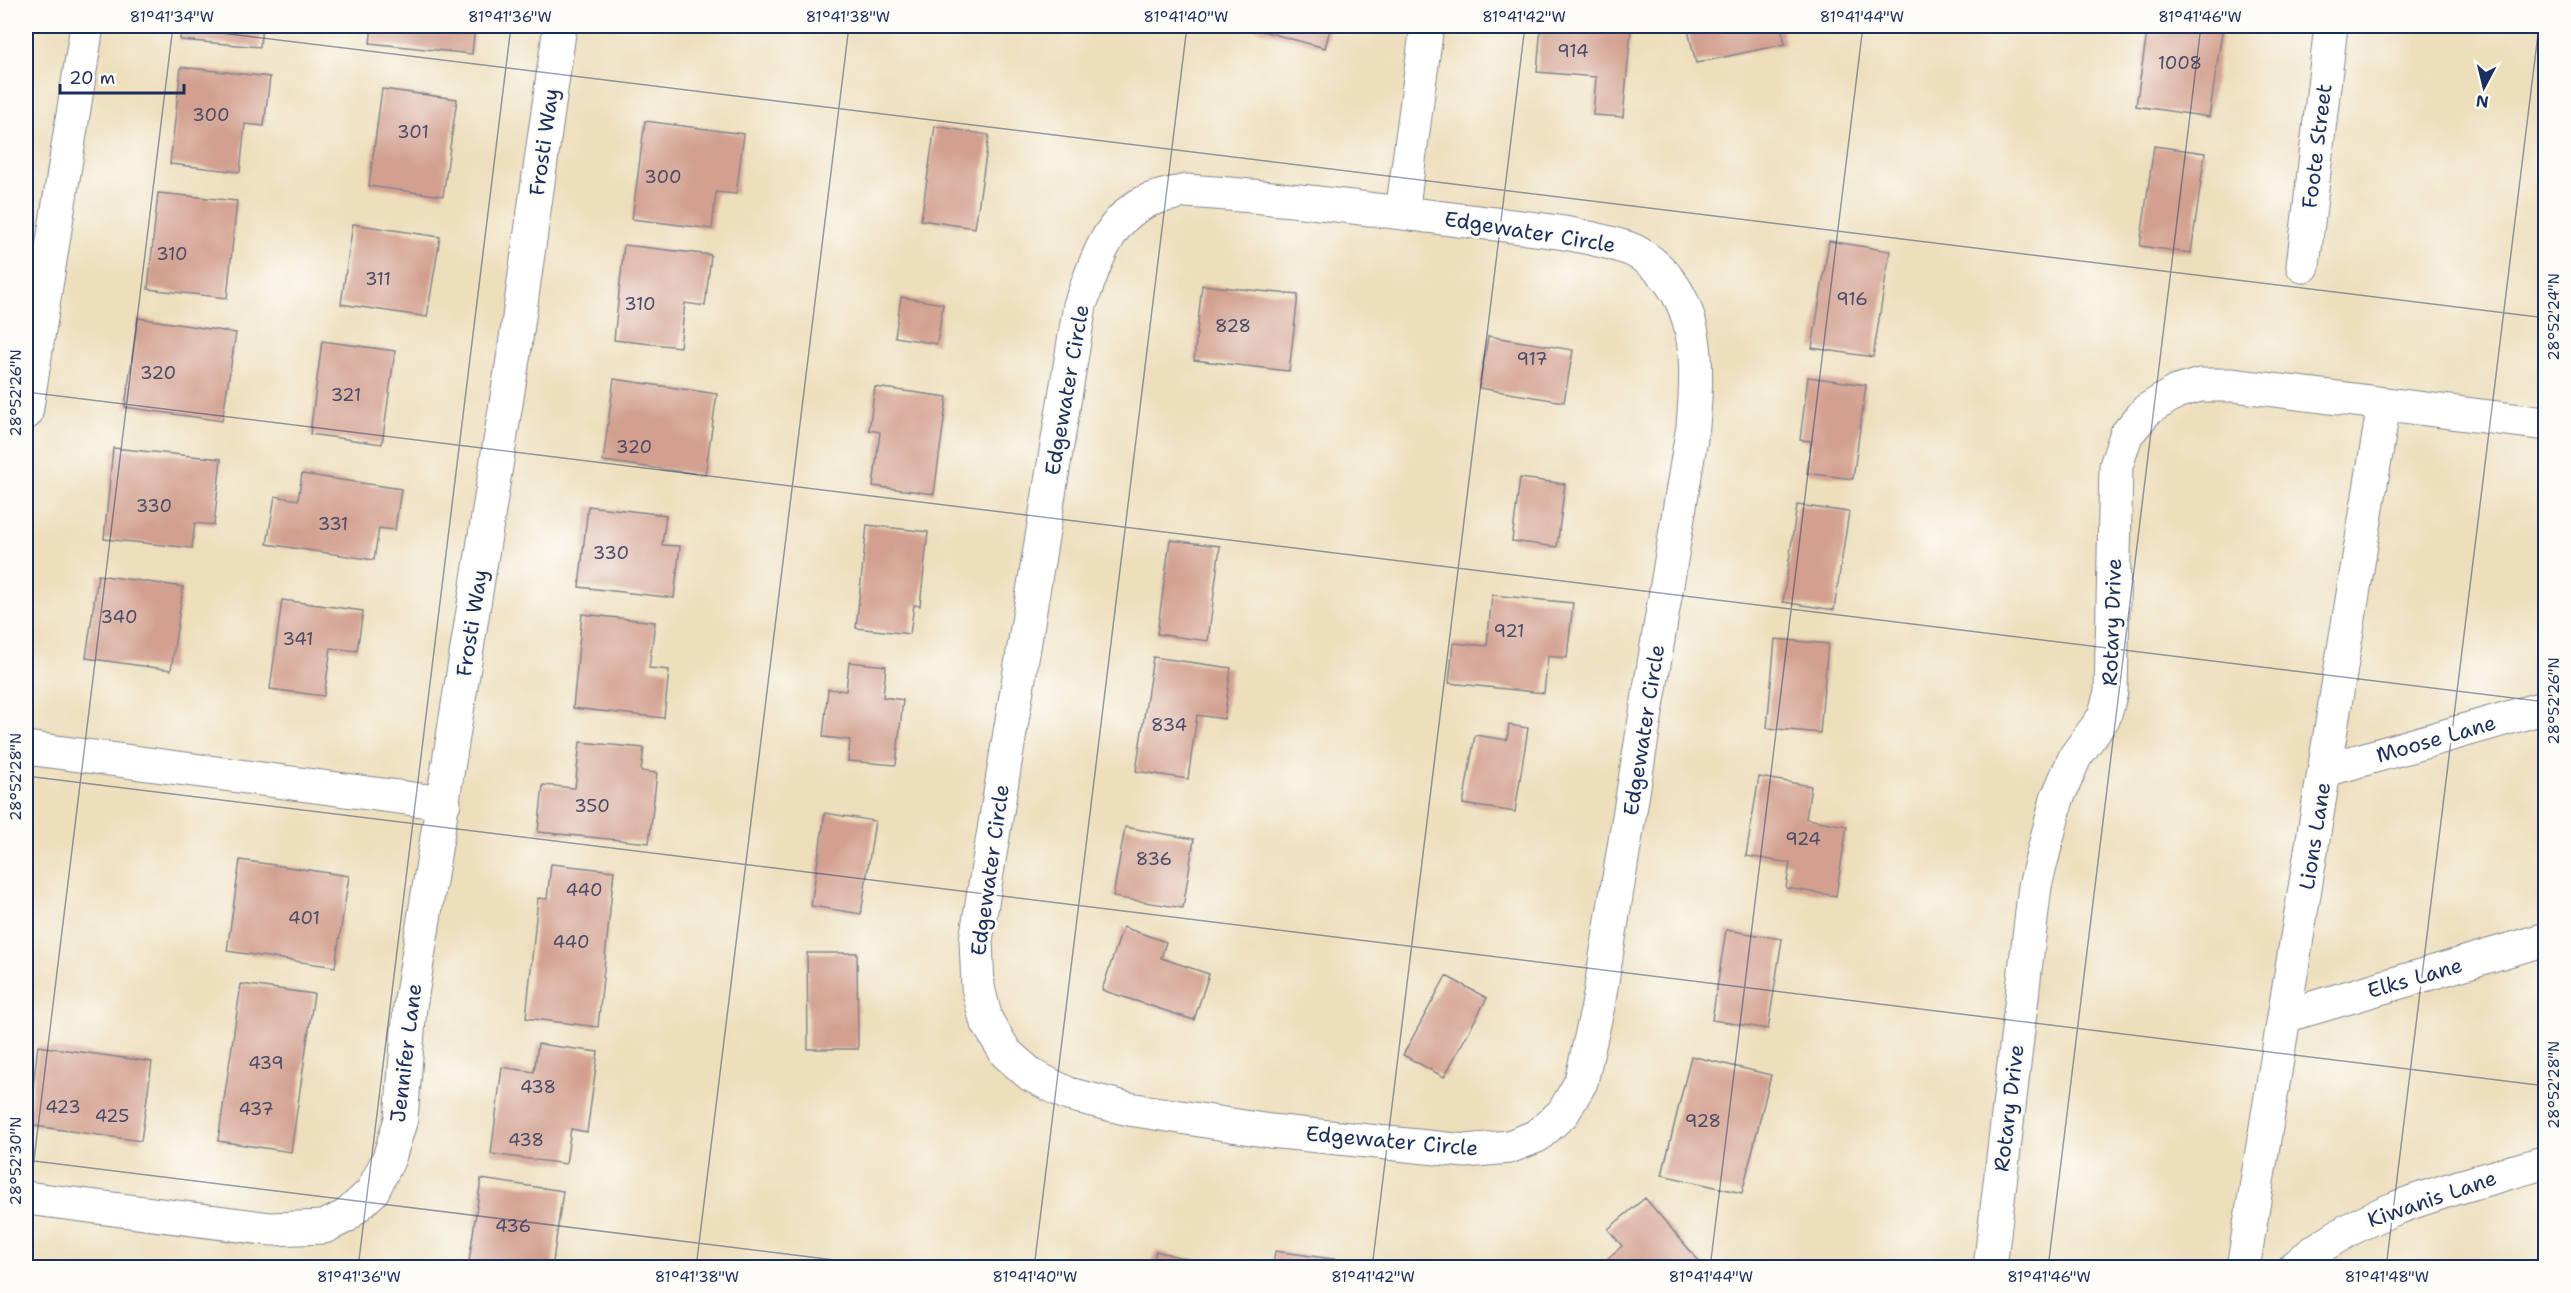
<svg xmlns="http://www.w3.org/2000/svg" width="2571" height="1293" viewBox="0 0 2571 1293" font-family="'Shantell Sans',sans-serif">
	<style>
		.building { fill: #d3a090 }
		.lines { fill: none; stroke-linecap: round; stroke-linejoin: round }
		.street-casing { stroke: #84868d; stroke-width: 35 }
		.street { stroke: #fff; stroke-width: 33 }
		.ticks { fill: none; stroke: #1b2f5e; stroke-width: 1.5; stroke-opacity: 0.45 }
		.labels { text-anchor: middle; stroke-width: 6; stroke-linejoin: round; paint-order: stroke }
		.number-label { font-size: 18px; fill: #494b6a }
		.street-label { font-size: 21px; fill: #1b2f5e; stroke: #fdfcf7 }
		.neatline { fill: none; stroke: #1b2f5e; stroke-width: 2 }
		.ticks-label { font-size: 15px; text-anchor: middle; fill: #1b2f5e }
	</style>
	<rect width="100%" height="100%" fill="#fdfcf7"/>
	<filter id="ink" filterUnits="userSpaceOnUse"><feTurbulence type="fractalNoise" baseFrequency=".0167" numOctaves="2"/><feDisplacementMap in="SourceGraphic" scale="12" xChannelSelector="R" yChannelSelector="G"/><feConvolveMatrix kernelMatrix="1 2 1 2 8 2 1 2 1" color-interpolation-filters="sRGB"/></filter>
	<filter id="wash" filterUnits="userSpaceOnUse"><feTurbulence type="fractalNoise" baseFrequency=".008" numOctaves="4" result="noise"/><feDisplacementMap in="SourceGraphic" scale="24" xChannelSelector="R" yChannelSelector="G"/><feGaussianBlur stdDeviation="1.35" result="paint"/><feColorMatrix in="noise" values="0 0 0 0 0 0 0 0 0 0 0 0 0 0 0 0 0 1.4 0 .05"/><feComposite in="paint" operator="in"/></filter>
	<g filter="url(#wash)">
		<rect width="100%" height="100%" fill="#eddebc"/>
		<g id="blocks">
			<path class="building" d="M181,26H262L260,47L180,40Z
				M372,26H475L472,54L370,43Z
				M1244,26H1331L1325,48Z
				M1541,26H1578L1631,30L1623,117L1593,115L1596,77L1537,72Z
				M1687,26H1781L1785,44L1696,63Z
				M2148,26H2223L2209,117L2136,106Z
				M181,67L270,77L264,126L245,124L240,172L170,164Z
				M382,89L457,99L443,196L369,186Z
				M645,121L744,134L736,194L716,192L712,229L632,219Z
				M935,126L989,135L975,228L921,220Z
				M2154,146L2205,153L2191,253L2140,246Z
				M158,193L237,201L227,298L148,289Z
				M353,224L440,237L427,317L341,304Z
				M1829,241L1890,251L1873,357L1812,348Z
				M624,245L711,255L705,306L685,303L680,347L614,340Z
				M1202,285L1298,295L1289,371L1194,360Z
				M901,297L943,304L937,344L895,337Z
				M138,318L236,333L222,421L125,407Z
				M1488,336L1573,350L1564,402L1479,388Z
				M322,341L395,351L382,444L310,434Z
				M1808,377L1866,385L1853,479L1807,473L1811,441L1800,440Z
				M614,379L717,394L705,475L603,461Z
				M875,387L947,397L934,494L873,486L880,432L869,430Z
				M113,448L221,459L214,525L195,523L192,548L104,539Z
				M302,474L401,489L395,530L379,528L374,560L267,544L275,496L298,500Z
				M1520,478L1565,484L1557,547L1512,541Z
				M1797,505L1849,512L1834,610L1783,602Z
				M588,506L666,515L662,545L680,546L674,598L579,587Z
				M867,525L928,532L920,606L914,605L910,634L856,628Z
				M1170,540L1220,546L1208,641L1157,634Z
				M98,575L183,587L171,670L86,658Z
				M1492,595L1573,603L1567,658L1548,656L1544,693L1449,683L1453,643L1487,646Z
				M282,600L363,611L357,651L331,648L324,696L270,689Z
				M582,614L655,622L649,668L669,670L664,718L573,708Z
				M1775,639L1828,644L1820,733L1767,728Z
				M1153,657L1231,668L1224,719L1197,715L1188,779L1136,771Z
				M849,662L886,666L883,697L903,700L896,765L848,761L850,740L823,737L828,689L846,691Z
				M1509,725L1528,728L1515,812L1463,804L1475,735L1507,740Z
				M580,742L644,748L641,771L657,773L649,843L538,832L543,785L575,788Z
				M1759,777L1811,786L1806,819L1847,826L1836,896L1786,888L1790,863L1746,856Z
				M825,813L875,821L861,914L811,906Z
				M1125,827L1194,839L1183,908L1113,897Z
				M240,860L349,876L335,967L227,951Z
				M551,864L614,871L598,1027L526,1018L538,898L547,899Z
				M1123,927L1166,942L1161,958L1209,974L1194,1020L1102,990Z
				M1726,930L1782,939L1768,1029L1712,1020Z
				M807,953H857L858,1049H808Z
				M1446,976L1487,998L1444,1077L1403,1055Z
				M241,984L314,994L291,1152L218,1141Z
				M538,1044L598,1052L587,1132L571,1129L566,1164L491,1154L502,1067L534,1072Z
				M38,1046L152,1062L141,1141L28,1125Z
				M1691,1056L1771,1075L1742,1193L1662,1175Z
				M481,1179L563,1191L552,1268H468Z
				M1645,1198L1705,1268H1597L1622,1246L1608,1229Z
				M1156,1251L1207,1264L1206,1268H1151Z
				M1275,1251L1368,1264L1367,1268H1273Z"/>
		</g>
	</g>
	<g filter="url(#ink)">
		<use href="#blocks" fill-opacity="0" stroke="#84868d" stroke-width="1.5"/>
		<g class="lines">
			<defs>
				<path id="street" d="M1186,191C1272,196 1358,208 1443,218C1505,226 1568,229 1627,248C1637,251 1651,261 1658,268C1701,309 1698,371 1693,426L1598,1006L1581,1082L1563,1113L1537,1136L1509,1147L1466,1151L1270,1131L1129,1109L1068,1094L1031,1075L1006,1053L986,1020L978,987L976,940L1080,305C1094,267 1106,221 1145,202C1157,196 1173,194 1186,191Z
					M1402,213L1427,26
					M2303,266L2331,26
					M26,413L87,26
					M26,748L444,803
					M2326,770L2546,707
					M2285,1016L2546,939
					M26,1198L271,1229L324,1227L346,1216L372,1192L389,1158L401,1119L410,1007L514,353L560,26
					M1990,1268L2035,886L2057,799L2075,757L2104,717L2111,692L2116,466L2126,435L2147,410L2176,392L2200,385H2233L2546,424
					M2243,1268L2384,404
					M2294,1268C2363,1206 2460,1188 2546,1162"/>
			</defs>
			<use href="#street" class="street-casing"/>
			<use href="#street" class="street"/>
		</g>
	</g>
	<path class="ticks" d="M165,26L2546,318M26,392L2546,702M26,776L2546,1086M26,1160L899,1268M26,1225L173,26M358,1268L511,26M696,1268L849,26M1034,1268L1187,26M1372,1268L1525,26M1710,1268L1863,26M2048,1268L2201,26M2386,1268L2539,26"/>
	<g class="labels">
		<g class="number-label">
			<text x="1573" y="57">914</text>
			<text x="2180" y="69">1008</text>
			<text x="211" y="121">300</text>
			<text x="413" y="138">301</text>
			<text x="663" y="183">300</text>
			<text x="172" y="260">310</text>
			<text x="378" y="285">311</text>
			<text x="1852" y="305">916</text>
			<text x="640" y="310">310</text>
			<text x="1233" y="332">828</text>
			<text x="1532" y="365">917</text>
			<text x="158" y="379">320</text>
			<text x="346" y="401">321</text>
			<text x="634" y="453">320</text>
			<text x="154" y="512">330</text>
			<text x="333" y="530">331</text>
			<text x="611" y="559">330</text>
			<text x="119" y="623">340</text>
			<text x="1509" y="637">921</text>
			<text x="298" y="645">341</text>
			<text x="1169" y="731">834</text>
			<text x="592" y="812">350</text>
			<text x="1803" y="845">924</text>
			<text x="1154" y="865">836</text>
			<text x="584" y="896">440</text>
			<text x="304" y="924">401</text>
			<text x="571" y="948">440</text>
			<text x="266" y="1069">439</text>
			<text x="538" y="1093">438</text>
			<text x="63" y="1113">423</text>
			<text x="256" y="1115">437</text>
			<text x="112" y="1122">425</text>
			<text x="1703" y="1127">928</text>
			<text x="526" y="1146">438</text>
			<text x="513" y="1232">436</text>
		</g>
		<g class="street-label">
			<text transform="translate(544 142) rotate(-82)" y="7">Frosti Way</text>
			<text transform="translate(2317 146) rotate(-83)" y="7">Foote Street</text>
			<text transform="translate(1530 232) rotate(9)" y="7">Edgewater Circle</text>
			<text transform="translate(1067 390) rotate(-80)" y="7">Edgewater Circle</text>
			<text transform="translate(2112 622) rotate(-88)" y="7">Rotary Drive</text>
			<text transform="translate(472 623) rotate(-81)" y="7">Frosti Way</text>
			<text transform="translate(1644 730) rotate(-81)" y="7">Edgewater Circle</text>
			<text transform="translate(2436 739) rotate(-16)" y="7">Moose Lane</text>
			<text transform="translate(2315 836) rotate(-81)" y="7">Lions Lane</text>
			<text transform="translate(990 870) rotate(-82)" y="7">Edgewater Circle</text>
			<text transform="translate(2415 978) rotate(-16)" y="7">Elks Lane</text>
			<text transform="translate(406 1053) rotate(-83)" y="7">Jennifer Lane</text>
			<text transform="translate(2009 1108) rotate(-83)" y="7">Rotary Drive</text>
			<text transform="translate(1392 1141) rotate(5)" y="7">Edgewater Circle</text>
			<text transform="translate(2432 1199) rotate(-19)" y="7">Kiwanis Lane</text>
		</g>
	</g>
	<rect width="2571" height="1293" fill="none" stroke="#fdfcf7" stroke-width="66"/>
	<g transform="translate(2484 87) rotate(187)" stroke="#fdfcf7" stroke-width="4.5" paint-order="stroke">
	<path d="M0-4.5L10 22L0 15L-10 22Z" fill="#1b2f5e"/>
	<text y="-9" font-size="16" font-weight="bold" text-anchor="middle" fill="#1b2f5e">N</text>
	</g>
	<path d="M60 84v9h124v-9" fill="none" stroke="#1b2f5e" stroke-width="3"/>
	<text x="69" y="84" font-size="18" fill="#1b2f5e" stroke="#fdfcf7" stroke-width="4.5" paint-order="stroke">20 m</text>
	<rect x="33" y="33" width="2505" height="1227" class="neatline"/>
	<g class="ticks-label">
		<text x="172" y="22">81°41'34"W</text>
		<text x="510" y="22">81°41'36"W</text>
		<text x="848" y="22">81°41'38"W</text>
		<text x="1186" y="22">81°41'40"W</text>
		<text x="1524" y="22">81°41'42"W</text>
		<text x="1862" y="22">81°41'44"W</text>
		<text x="2200" y="22">81°41'46"W</text>
		<text transform="translate(2554 317) rotate(-90)" y="5">28°52'24"N</text>
		<text transform="translate(16 393) rotate(-90)" y="5">28°52'26"N</text>
		<text transform="translate(2554 701) rotate(-90)" y="5">28°52'26"N</text>
		<text transform="translate(16 777) rotate(-90)" y="5">28°52'28"N</text>
		<text transform="translate(2554 1085) rotate(-90)" y="5">28°52'28"N</text>
		<text transform="translate(16 1161) rotate(-90)" y="5">28°52'30"N</text>
		<text x="359" y="1282">81°41'36"W</text>
		<text x="697" y="1282">81°41'38"W</text>
		<text x="1035" y="1282">81°41'40"W</text>
		<text x="1373" y="1282">81°41'42"W</text>
		<text x="1711" y="1282">81°41'44"W</text>
		<text x="2049" y="1282">81°41'46"W</text>
		<text x="2387" y="1282">81°41'48"W</text>
	</g>
</svg>
